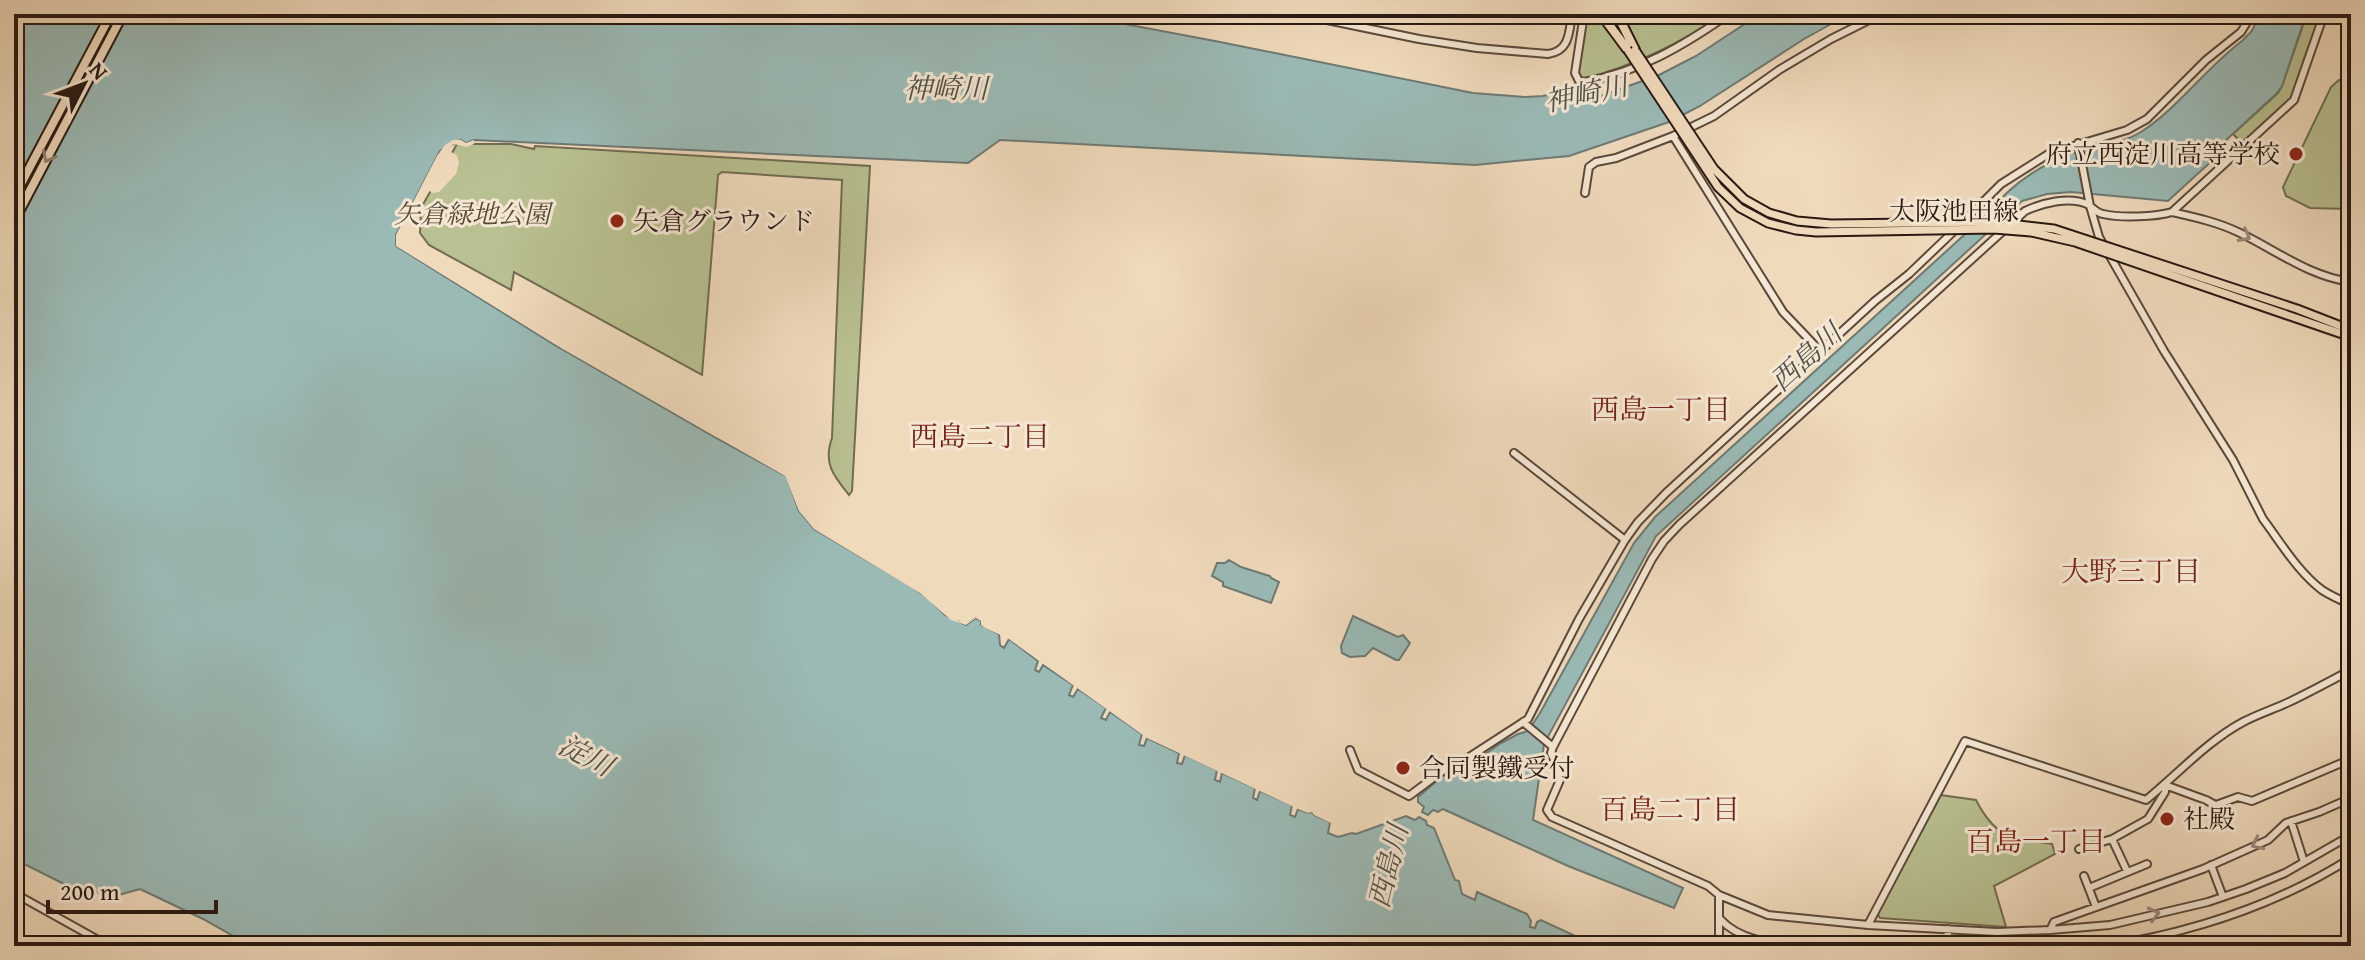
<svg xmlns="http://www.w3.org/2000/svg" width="2365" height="960" viewBox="0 0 2365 960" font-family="'Gentium Book Plus','Noto Serif JP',serif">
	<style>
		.green { fill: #b9c091; stroke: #716c52; stroke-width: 2 }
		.water { fill: #9bbab6; stroke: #6d7a74; stroke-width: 2 }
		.pier { fill: #f0dabc }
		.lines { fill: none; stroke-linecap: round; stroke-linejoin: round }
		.minor-casing { stroke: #5b493c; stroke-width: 10 }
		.highway-casing { stroke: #291912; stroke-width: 12 }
		.minor { stroke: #f5e7d3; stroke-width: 6 }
		.highway { stroke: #f0dabc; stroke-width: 8 }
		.major-bridge-casing { stroke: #291912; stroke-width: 11; stroke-linecap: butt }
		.major-bridge { stroke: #f0dabc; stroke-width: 7 }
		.oneway { stroke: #968370 }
		.oneway2 { stroke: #998a7c }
		.poi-dot { fill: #8f2418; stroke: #f5e7d3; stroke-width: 3 }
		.labels { text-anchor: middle; stroke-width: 6; stroke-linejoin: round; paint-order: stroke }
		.poi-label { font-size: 26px; fill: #291912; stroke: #f5e7d3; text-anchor: start }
		.street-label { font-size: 26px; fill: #291912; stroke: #f5e7d3 }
		.park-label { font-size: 26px; font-style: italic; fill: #544b38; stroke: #f5e7d3 }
		.water-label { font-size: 28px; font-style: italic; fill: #51514b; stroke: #f5e7d3 }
		.neighbourhood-label { font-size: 28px; fill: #7a1f14; stroke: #f5e7d3 }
	</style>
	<rect width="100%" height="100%" fill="#f0dabc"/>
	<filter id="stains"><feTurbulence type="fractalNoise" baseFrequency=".0025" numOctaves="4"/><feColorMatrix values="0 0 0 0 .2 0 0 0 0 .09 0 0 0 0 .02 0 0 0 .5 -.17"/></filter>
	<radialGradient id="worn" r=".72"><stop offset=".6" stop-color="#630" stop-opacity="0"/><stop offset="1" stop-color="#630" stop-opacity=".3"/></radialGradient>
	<path class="green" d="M1587,14H1722C1679,45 1635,65 1583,79L1577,72Z
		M2307,14H2321L2292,99L2243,144L2233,134L2278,93L2282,86Z
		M2339,80L2351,84V189L2347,209L2310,208L2286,196L2283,187L2331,87Z
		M457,144H511L534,149L535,146L870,166L852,491L849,495C833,475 823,463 832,438L842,180L722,172L718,175L702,375L514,272L511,290L429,245L420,233L421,208Z
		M1940,795L1976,800C1996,839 2012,838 2052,844L2055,854L1994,886L2006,927L1880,918L1877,913Z"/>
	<path class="water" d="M14,14H1072L1220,42L1473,93L1525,97L1543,96L1567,90L1568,95L1571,99L1582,100L1595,98L1659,75L1696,56L1760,14H1849L1804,39L1700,106L1669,122L1569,156L1475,165L1000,140L968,163L474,140L466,143L461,140L440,151L396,235V246L553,344L716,438L786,476L799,511L814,529L912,587L929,599L945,615L966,625L976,618L981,621V625L999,634L1000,645L1004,648L1009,639L1038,661L1035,670L1039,672L1043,665L1073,685L1069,695L1073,697L1078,689L1106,708L1101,718L1106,720L1110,712L1142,734L1139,745L1144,746L1147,738L1179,753L1177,763L1182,764L1185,755L1217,770L1215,780L1220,782L1222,773L1255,788L1253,798L1257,800L1260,791L1292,805L1290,815L1295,817L1298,809L1308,813L1312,812L1314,815L1330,822L1328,833L1338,837L1352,833L1356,834L1406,816L1415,820L1419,817L1426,821L1427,825L1434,828L1455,880L1459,881L1462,894L1475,900L1477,892L1527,914L1531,921L1530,927L1535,928L1537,922L1541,920L1588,942V946H251L203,919L140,889L115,896L68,886L14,859Z
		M2261,14H2306L2282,86L2277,93L2224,142L2227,147L2168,201L2071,192L2047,194L2022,201L1656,536L1544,744L1533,820L1683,888L1674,908L1568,866L1443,809L1438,812L1433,810L1428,815L1422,812L1424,807L1418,802V797L1446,773L1472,763L1501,743L1518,734L1528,731L1540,713L1634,543L1655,517L1986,215C2012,183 2048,158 2088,149C2107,144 2123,143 2141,132C2177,109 2207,67 2242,41L2251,32Z
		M1229,560L1241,567L1270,576L1271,578L1279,582L1271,603L1223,586V582L1212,576L1217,563H1225Z
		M1353,616L1398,637L1403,635L1410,643L1399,660H1396L1373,648L1365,656L1350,657L1342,653L1341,646Z"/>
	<path class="pier" d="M453,140H461L466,143L474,140V144L467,147L454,144L443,153L449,151L457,155L459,163L456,174L439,192L432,193L425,187L399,237V244L405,248L403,244L405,238L409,236L415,238L435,255L437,261L433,265L443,271L445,266L451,264L483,283L488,288V294L485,297L488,302L510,312L540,330L542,323L552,325L584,345L585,351L580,355L640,390L642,383L648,381L683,401L686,407L680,412L788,473L803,509L816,525L848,547L914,584L959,621L969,622L979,615L984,618L987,624L1002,631L1003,636L985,628L981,625V621L976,618L966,625L951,620L920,593L814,529L799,511L785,476L563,349L396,246V235L437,156L445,145Z
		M1008,635L1149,736L1275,793L1296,805L1309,810L1314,809L1318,814L1334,821L1335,825L1314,815L1312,812L1308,813L1298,809L1147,738L1006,637Z"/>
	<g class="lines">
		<defs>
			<path id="minor" d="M1298,14L1419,39L1477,48L1548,54C1570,51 1569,32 1572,14
				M1584,14L1575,73L1579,81L1584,82C1639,72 1683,46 1729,14
				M1673,136L1783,312L1821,352
				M2078,143L2090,206L2099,237L2164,351L2233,460L2263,519C2281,543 2298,572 2322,590C2331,596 2341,600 2351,605
				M1585,193L1589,167L1596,162L1616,158L1673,136L1714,116L1779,70L1831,39L1881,14
				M2172,212C2194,217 2217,222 2238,232C2276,250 2308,276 2351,282
				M1963,222L2001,184L2050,153L2127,130L2147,119L2206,60L2241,32L2252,14
				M1514,453L1625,540
				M1523,722L1553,747
				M1350,750L1358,770L1409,796L1452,764L1460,763L1528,719L1579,619L1625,540L1638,522L1666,493L1875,301L1909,274L1955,230
				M2165,785L2206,800L2226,811
				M2216,805L2238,797L2252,801L2351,759
				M2291,821L2304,862
				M2112,839L2127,871
				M2079,849L2112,839L2148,819L2165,792V785
				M2211,865L2223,897
				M2084,876L2096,907
				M2089,888L2147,864
				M14,893L109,946
				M1719,895L1768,915L1868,925L1997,932L2050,930L2110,925L2208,902L2246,889L2285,873L2351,835
				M1720,919C1741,942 1774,943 1803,946
				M1868,925L1965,741L2146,800C2178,774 2206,742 2243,722C2258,714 2274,709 2289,702C2310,692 2330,681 2351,670
				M2050,930L2054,922L2203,869L2268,840L2286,823L2319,812L2351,798
				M1747,938L1760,946
				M2314,941V946
				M1721,946L1719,940V895L1708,886L1552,817L1547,810L1560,780V773L1551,753L1553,747L1652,559L1664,541L1679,525L2025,211C2042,203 2069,196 2087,204C2092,207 2097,213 2103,214C2120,218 2156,217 2172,212L2294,100L2324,14
				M1947,946L1948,929
				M2107,946C2193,932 2277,905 2351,858
				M2301,946L2303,945"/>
			<path id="highway" d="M1601,14L1627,49
				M1617,14L1635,50
				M14,197L111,14
				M14,221L123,14"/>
		</defs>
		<use href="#minor" class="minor-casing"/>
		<use href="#highway" class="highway-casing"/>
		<use href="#minor" class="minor"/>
		<use href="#highway" class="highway"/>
		<defs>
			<path id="major-bridge" d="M1627,49L1718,187L1740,208L1768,223L1796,230L1816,232L1994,229L2031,232L2075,242L2351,337
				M1635,50L1714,169L1744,199L1769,213L1797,221L1831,224L1994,222L2054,229L2297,309L2351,330"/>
		</defs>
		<use href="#major-bridge" class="major-bridge-casing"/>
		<use href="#major-bridge" class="major-bridge"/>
	</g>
	<defs><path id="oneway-chevron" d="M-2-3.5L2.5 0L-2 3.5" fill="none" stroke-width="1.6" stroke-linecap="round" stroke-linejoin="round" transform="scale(2)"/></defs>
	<use class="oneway" href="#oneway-chevron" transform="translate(48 157) rotate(118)"/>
	<g class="oneway2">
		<use href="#oneway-chevron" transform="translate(2245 236) rotate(28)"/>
		<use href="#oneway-chevron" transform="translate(2257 844) rotate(154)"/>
		<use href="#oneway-chevron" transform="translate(2154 914) rotate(-14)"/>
	</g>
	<g class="poi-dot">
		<circle cx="2296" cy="154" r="8"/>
		<circle cx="617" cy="221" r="8"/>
		<circle cx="1403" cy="768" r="8"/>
		<circle cx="2167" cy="819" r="8"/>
	</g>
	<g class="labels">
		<g class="poi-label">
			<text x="2280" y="163" text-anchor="end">府立西淀川高等学校</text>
			<text x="633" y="230">矢倉グラウンド</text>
			<text x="1419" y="777">合同製鐵受付</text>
			<text x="2183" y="828">社殿</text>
		</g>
		<g class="street-label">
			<text x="1954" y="220">大阪池田線</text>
		</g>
		<g class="park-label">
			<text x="472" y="223">矢倉緑地公園</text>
		</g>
		<g class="water-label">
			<text x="946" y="98">神崎川</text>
			<text transform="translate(1586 93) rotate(-12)" y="10">神崎川</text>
			<text transform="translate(1806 357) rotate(-42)" y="10">西島川</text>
			<text transform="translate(586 755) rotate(27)" y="10">淀川</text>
			<text transform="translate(1388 866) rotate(-76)" y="10">西島川</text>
		</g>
		<g class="neighbourhood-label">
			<text x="1661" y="419">西島一丁目</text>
			<text x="980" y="446">西島二丁目</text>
			<text x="2131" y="581">大野三丁目</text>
			<text x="1670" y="819">百島二丁目</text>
			<text x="2036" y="851">百島一丁目</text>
		</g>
	</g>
	<rect width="2365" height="960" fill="none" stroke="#f0dabc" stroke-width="48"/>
	<rect x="16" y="16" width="2333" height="928" fill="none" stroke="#291912" stroke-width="4"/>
	<rect x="24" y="24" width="2317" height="912" fill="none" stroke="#291912" stroke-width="2"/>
	<g transform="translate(84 84) rotate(48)" stroke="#f5e7d3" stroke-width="6" paint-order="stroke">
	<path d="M0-6L14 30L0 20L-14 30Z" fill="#291912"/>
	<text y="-12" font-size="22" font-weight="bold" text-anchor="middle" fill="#291912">N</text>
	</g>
	<path d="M48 900v12h168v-12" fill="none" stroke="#291912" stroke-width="4"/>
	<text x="60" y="900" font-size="24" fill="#291912" stroke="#f5e7d3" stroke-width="6" paint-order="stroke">200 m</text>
	<rect width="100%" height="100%" filter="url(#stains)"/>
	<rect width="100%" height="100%" fill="url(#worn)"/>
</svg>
